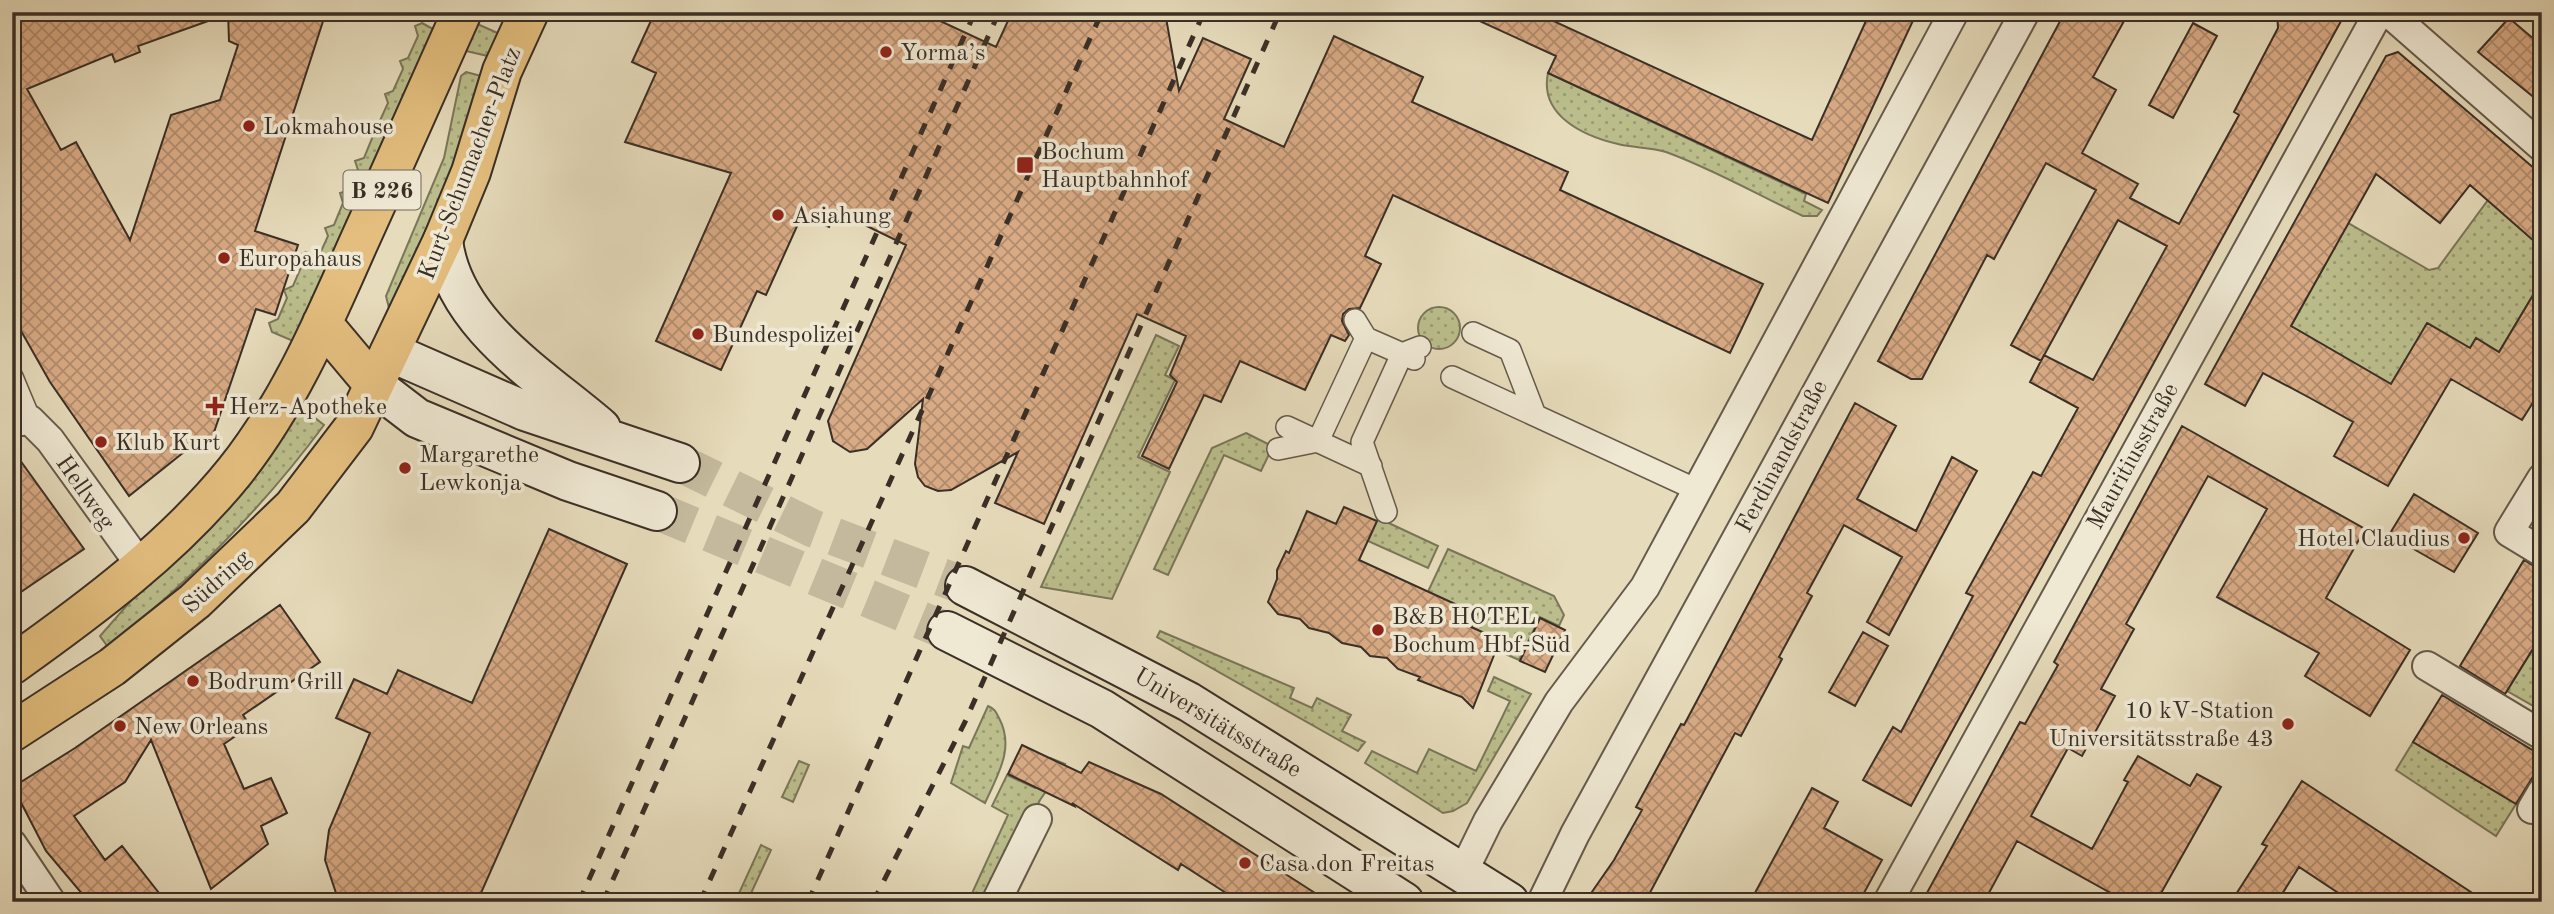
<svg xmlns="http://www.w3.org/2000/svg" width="2554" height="914" viewBox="0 0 2554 914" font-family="'Old Standard TT',serif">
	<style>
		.green { fill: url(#green-dots); stroke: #7a7659; stroke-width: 2 }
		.building { fill: url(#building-cross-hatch); stroke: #3a2f26; stroke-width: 2 }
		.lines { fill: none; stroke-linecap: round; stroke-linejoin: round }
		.secondary-tunnel { stroke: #c4b99d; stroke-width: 38; stroke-dasharray: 38 19; stroke-linecap: butt }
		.pedestrian-casing { stroke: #655a4b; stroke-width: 24 }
		.minor-casing { stroke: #655a4b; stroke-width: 32 }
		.secondary-casing { stroke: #3a2f26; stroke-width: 42 }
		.primary-casing { stroke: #3a2f26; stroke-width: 42 }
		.pedestrian { stroke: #efe8d3; stroke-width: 21 }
		.minor { stroke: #efe8d3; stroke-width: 28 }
		.secondary { stroke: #efe8d3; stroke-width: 38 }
		.primary { stroke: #e3be7e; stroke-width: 38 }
		.rail { stroke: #3a2f26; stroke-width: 5; stroke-dasharray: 12 12; stroke-linecap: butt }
		.poi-dot { fill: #8f2418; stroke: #efe8d3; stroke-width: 2.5 }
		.labels { text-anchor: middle; stroke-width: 7; stroke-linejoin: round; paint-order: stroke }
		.shield { fill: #efe8d3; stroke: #70665a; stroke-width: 2 }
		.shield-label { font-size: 23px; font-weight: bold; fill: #3a2f26 }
		.poi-label { font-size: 24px; fill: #3a2f26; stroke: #efe8d3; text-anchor: start }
		.street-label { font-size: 24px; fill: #3a2f26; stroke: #efe8d3 }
	</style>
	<defs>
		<pattern id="green-dots" width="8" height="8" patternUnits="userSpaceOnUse" patternTransform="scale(1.75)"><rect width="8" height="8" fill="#bbbe8c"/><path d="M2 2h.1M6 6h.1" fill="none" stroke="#999b72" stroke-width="1.8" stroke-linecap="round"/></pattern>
		<pattern id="building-cross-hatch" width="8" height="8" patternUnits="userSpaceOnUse" patternTransform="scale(1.75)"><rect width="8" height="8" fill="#d9ab85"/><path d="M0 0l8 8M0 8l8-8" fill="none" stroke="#b18c6d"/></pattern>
	</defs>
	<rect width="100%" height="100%" fill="#e6dbbb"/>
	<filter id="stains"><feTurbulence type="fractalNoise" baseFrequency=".00286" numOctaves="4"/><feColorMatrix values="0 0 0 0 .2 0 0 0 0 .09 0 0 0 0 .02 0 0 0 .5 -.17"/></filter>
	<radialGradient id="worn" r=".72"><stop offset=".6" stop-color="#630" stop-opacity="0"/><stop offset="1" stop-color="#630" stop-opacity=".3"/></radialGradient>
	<path class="green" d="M422,23L433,29L293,341L272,332L269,323L278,319L287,298L284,290L293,286L302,265L299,256L306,252L318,258L328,236L325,228L334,225L343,203L340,193L348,191L358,170L355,161L364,158L373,136L370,128L378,125L388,103L385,94L393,91L403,69L400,61L408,58L418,36L415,26Z
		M475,23L500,34L488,56L466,51Z
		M466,72L481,76L452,175L389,308L386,296L444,158L461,76Z
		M1548,73L1806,194L1804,201L1822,210L1817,216H1803C1758,195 1713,169 1666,152C1650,147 1634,148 1618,144C1583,136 1539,115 1548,73Z
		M2488,200L2542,248V280L2499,352L2476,339L2470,348L2428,323L2391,384L2291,326L2348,223L2429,270L2438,268Z
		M1418 328a21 21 0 1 1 42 0a21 21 0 1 1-42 0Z
		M1156,335L1179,346L1165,375L1175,380L1138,457L1170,472L1112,599L1041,587Z
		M301,407L324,425C262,509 190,581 108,647L100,636Z
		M1246,433L1268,444L1271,450L1261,471L1224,455L1168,575L1154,569L1212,448Z
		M1378,518L1438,546L1428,568L1368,541Z
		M1448,549L1554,596L1564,615L1559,626L1540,617L1519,660L1496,650L1499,640L1471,627L1477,614L1445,600L1418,613Z
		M1160,631L1294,688L1290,698L1312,708L1317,698L1351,715L1342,731L1365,742L1358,751L1157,637Z
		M2542,634V711L2507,691Z
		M1494,677L1531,694L1467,803L1453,811L1443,813L1365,763L1372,751L1417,773L1429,749L1476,771L1510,701L1488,691Z
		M988,706C995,709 996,712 999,718C1015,748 998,774 985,803L951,783L963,746L969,748Z
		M2413,742L2516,804L2496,836L2396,770Z
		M1050,758L1065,764L1040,800L988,902H968L1008,815L992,806L1007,775L1035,788Z
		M799,761L809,765L793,802L782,797Z
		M761,845L771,850L747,902H735Z"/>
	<path class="building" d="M12,12H221L222,16L138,46L140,52L115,62L112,54L27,89L61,150L76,142L130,240L171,115L220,100L238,45L229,41L228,12H326L255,231L298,245L275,315L256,309L211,441L199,440L129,496L50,382L12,315Z
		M655,12H921L996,47L1012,12H1165L1179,91L1203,38L1251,59L1224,119L1284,147L1334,36L1423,77L1412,102L1568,172L1560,190L1763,284L1730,353L1393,195L1365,256L1381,264L1360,308L1349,309L1343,314L1342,321L1349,335L1345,341L1331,335L1305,390L1240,361L1221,402L1204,395L1169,469L1142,456L1177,382L1170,375L1186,336L1137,314L1044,524L995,503L1018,452L951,490L938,491L925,486L918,477L915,464L923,399L867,449L850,452L833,441L828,421L906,245L836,211L829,227L802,215L766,295L757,291L721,370L656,341L731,173L625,142L656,73L632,62Z
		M1460,12H1534L1812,140L1870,12H1917L1828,203L1548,73L1556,56Z
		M2065,12H2129L2093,77L2116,90L2082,153L2138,184L2130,198L2179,224L2239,115L2234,112L2278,28L2277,12H2346L1911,806L1863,780L1893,727L1901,732L1973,596L1966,593L2033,472L2041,476L2078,408L2030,382L2044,355L2093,380L2167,246L2118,220L2041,361L2011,345L2096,190L2046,163L1994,259L1987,255L1922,379H1911L1878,361Z
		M2509,18L2542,46V104L2478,52Z
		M2193,23L2217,36L2173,118L2149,105Z
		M2398,52L2542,175V248L2470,185L2440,223L2376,174L2291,326L2391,384L2427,323L2470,348L2476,338L2499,352L2542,280V388L2522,420L2451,379L2388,486L2334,456L2353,422L2310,398L2263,373L2245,406L2205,384L2386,56Z
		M1855,403L1896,426L1857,499L1916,531L1952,457L1977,471L1889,635L1867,622L1902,557L1844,525L1807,593L1812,596L1779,657L1782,659L1741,736L1735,733L1645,902H1585L1614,860L1642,810L1636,807L1681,724L1684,725Z
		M2182,426L2365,529L2326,598L2410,650L2370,716L2305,676L2319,653L2217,597L2267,509L2208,476L2126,624L2134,629L2101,689L2115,696L2082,756L2068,748L2031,816L2092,849L2128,782L2124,780L2138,756L2190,786L2197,774L2221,787L2156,902H2127L2017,841L1984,902H1922L2020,722L2025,724L2058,665L2054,662Z
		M12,449L84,549L12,598Z
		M2414,494L2478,533L2454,572L2389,535Z
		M1344,507L1377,521L1359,560L1477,614L1471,627L1500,640L1473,708L1462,697L1418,680L1420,677L1398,669L1387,658L1370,656L1361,647L1342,643L1329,633L1309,628L1300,619L1278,614L1268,602L1277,579V570L1286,551L1289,553L1307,511L1336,524Z
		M549,529L627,564L477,902H339L325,860L329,830L370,733L336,718L354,679L387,694L398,670L472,703Z
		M2524,560L2542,571V634L2505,694L2460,666Z
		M280,605L320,662L243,715L250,726L224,744L244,789L271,778L287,813L261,826L268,844L211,889L151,740L125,782L74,816L105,860L122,846L166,902H89L46,851L13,787L75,748Z
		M1540,618L1565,630L1545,672L1520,661Z
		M1863,632L1888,646L1855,706L1829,692Z
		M2442,695L2542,756V762L2516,804L2413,742Z
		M1022,745L1081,773L1089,762L1161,794L1329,902H1240L1181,864L1178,870L1072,803L1074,806L1008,774Z
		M2302,781L2486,902H2352L2299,867L2277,902H2231L2267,846L2262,844Z
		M1812,788L1838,802L1824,828L1882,860L1859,902H1750Z"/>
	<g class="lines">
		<path class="secondary-tunnel" d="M680,463L812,528L965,586
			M657,511L947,631"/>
		<defs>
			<path id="pedestrian" d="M1355,320L1366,338L1414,359
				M1473,333L1510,350L1535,415
				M12,377L30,420
				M1452,377L1697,490
				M1287,427L1371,466
				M1278,449L1318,441L1366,338
				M1386,512L1362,442L1402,354L1420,347"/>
			<path id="minor" d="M2388,12L2542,147
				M12,422L30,420L50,440L141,566
				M2542,478L2509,532L2542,552
				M2427,666L2542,735
				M2532,809L2542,792
				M12,844L51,902
				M1463,872L1488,821L1559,702L1645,587L1954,12
				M996,902L1037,819
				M1542,902L1575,834L2025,12
				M1888,902L2379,12"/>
			<path id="secondary" d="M443,240C452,324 542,377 601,428
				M390,352L525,411L680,463
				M374,385L417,418L568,481L657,511
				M965,586L1189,702L1509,902
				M947,631L1102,709L1404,902"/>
			<path id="primary" d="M322,323L374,385
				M12,665C92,608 173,548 235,471C289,403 323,323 358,244C393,167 427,90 462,12
				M12,732L112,667L195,601L293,507L354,427L443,240L471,172L502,71L529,12"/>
		</defs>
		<use href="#pedestrian" class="pedestrian-casing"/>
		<use href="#minor" class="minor-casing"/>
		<use href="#secondary" class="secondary-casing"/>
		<use href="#primary" class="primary-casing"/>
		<use href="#pedestrian" class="pedestrian"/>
		<use href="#minor" class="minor"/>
		<use href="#secondary" class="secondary"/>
		<use href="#primary" class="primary"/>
		<path class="rail" d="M579,902L975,12
			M603,902L999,12
			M700,902L1102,12
			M808,902L1204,12
			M873,902L965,722L1280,12"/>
	</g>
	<g class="poi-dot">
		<circle cx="886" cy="52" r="7"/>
		<circle cx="249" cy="126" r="7"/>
		<rect x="1016" y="156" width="18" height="18" rx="3.5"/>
		<circle cx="778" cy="215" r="7"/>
		<circle cx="224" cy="258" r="7"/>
		<circle cx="698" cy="334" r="7"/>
		<path d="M211.5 395.5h7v7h7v7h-7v7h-7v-7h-7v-7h7z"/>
		<circle cx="101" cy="442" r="7"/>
		<circle cx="405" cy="468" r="7"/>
		<circle cx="2464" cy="538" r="7"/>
		<circle cx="1378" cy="630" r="7"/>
		<circle cx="193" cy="681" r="7"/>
		<circle cx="2288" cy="724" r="7"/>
		<circle cx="120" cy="726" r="7"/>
		<circle cx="1245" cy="863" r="7"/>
	</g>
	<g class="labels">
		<rect class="shield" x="343.5" y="170.5" width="77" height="39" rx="5"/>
		<g class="shield-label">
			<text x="382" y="198">B 226</text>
		</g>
		<g class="poi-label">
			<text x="900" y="60">Yorma’s</text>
			<text x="263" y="134">Lokmahouse</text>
			<text x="1041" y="159">Bochum<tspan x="1041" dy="28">Hauptbahnhof</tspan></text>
			<text x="792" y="223">Asiahung</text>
			<text x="238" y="266">Europahaus</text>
			<text x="712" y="342">Bundespolizei</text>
			<text x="229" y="414">Herz-Apotheke</text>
			<text x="115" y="450">Klub Kurt</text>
			<text x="419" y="462">Margarethe<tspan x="419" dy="28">Lewkonja</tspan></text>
			<text x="2450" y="546" text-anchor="end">Hotel Claudius</text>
			<text x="1392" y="624">B&amp;B HOTEL<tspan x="1392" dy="28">Bochum Hbf-Süd</tspan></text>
			<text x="207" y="689">Bodrum Grill</text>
			<text x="2274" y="718" text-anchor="end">10 kV-Station<tspan x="2274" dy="28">Universitätsstraße 43</tspan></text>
			<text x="134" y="734">New Orleans</text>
			<text x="1259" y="871">Casa don Freitas</text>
		</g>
		<g class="street-label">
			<text transform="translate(469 163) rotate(-69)" y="8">Kurt-Schumacher-Platz</text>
			<text transform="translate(1781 456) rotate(-62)" y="8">Ferdinandstraße</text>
			<text transform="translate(2132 456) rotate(-61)" y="8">Mauritiusstraße</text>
			<text transform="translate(86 492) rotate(55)" y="8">Hellweg</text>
			<text transform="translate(216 581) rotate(-42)" y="8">Südring</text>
			<text transform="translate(1218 722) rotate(31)" y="8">Universitätsstraße</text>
		</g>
	</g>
	<rect width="2554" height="914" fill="none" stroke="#e6dbbb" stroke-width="42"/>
	<rect x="14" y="14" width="2526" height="886" fill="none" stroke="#3a2f26" stroke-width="3.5"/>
	<rect x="21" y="21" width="2512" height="872" fill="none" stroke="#3a2f26" stroke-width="2"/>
	<rect width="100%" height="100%" filter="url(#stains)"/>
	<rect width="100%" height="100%" fill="url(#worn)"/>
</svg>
